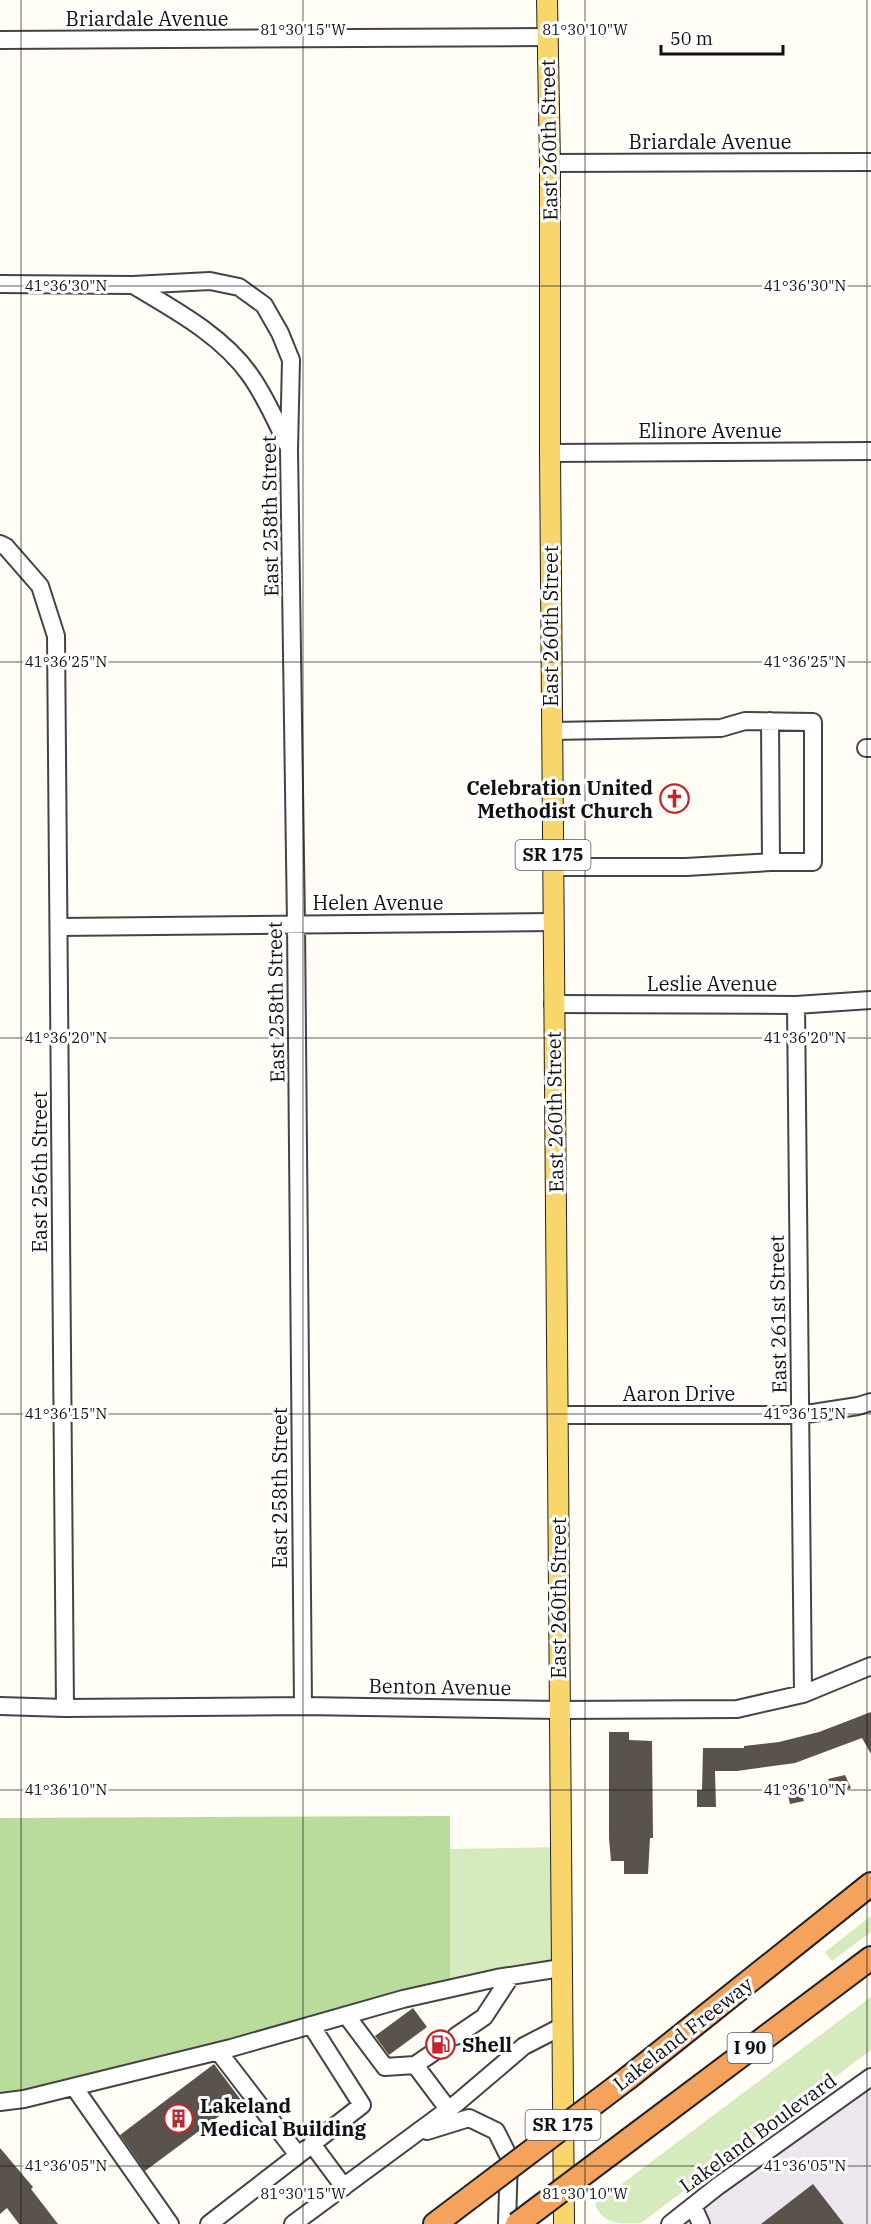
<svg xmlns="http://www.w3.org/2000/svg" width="871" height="2224" viewBox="0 0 871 2224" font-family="'IBM Plex Serif',serif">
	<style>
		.industrial { fill: #eee6ef }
		.green { fill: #d5ebbd }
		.forest { fill: #b9dc9c }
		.building { fill: #5a524d }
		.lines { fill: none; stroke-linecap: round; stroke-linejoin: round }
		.minor-tunnel { stroke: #dbdad3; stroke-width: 16; stroke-dasharray: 16 8; stroke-linecap: butt }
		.minor-casing { stroke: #444; stroke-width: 20 }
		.major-casing { stroke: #222; stroke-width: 22 }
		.highway-casing { stroke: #222; stroke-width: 26 }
		.minor { stroke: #fff; stroke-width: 16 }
		.major { stroke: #f9d66b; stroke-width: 20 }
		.highway { stroke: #f5a25d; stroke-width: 22 }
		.highway-bridge-casing { stroke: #222; stroke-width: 26; stroke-linecap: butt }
		.highway-bridge { stroke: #f5a25d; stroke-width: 22 }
		.ticks { fill: none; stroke: #111; stroke-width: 1.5; stroke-opacity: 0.45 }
		.labels { text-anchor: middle; stroke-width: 6; stroke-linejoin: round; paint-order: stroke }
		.shield { fill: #fff; stroke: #585858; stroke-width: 1.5 }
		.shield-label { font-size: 18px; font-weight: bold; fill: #111 }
		.street-label { font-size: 20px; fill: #111; stroke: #fff }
		.poi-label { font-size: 20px; font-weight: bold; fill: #111; stroke: #fff; text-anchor: start }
		.ticks-label { font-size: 15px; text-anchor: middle; fill: #111; stroke: #fff; stroke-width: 6; stroke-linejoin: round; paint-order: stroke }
	</style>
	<rect width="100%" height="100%" fill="#fffdf5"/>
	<path class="industrial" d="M871,2077V2224H670Z"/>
	<path class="green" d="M561,1847V1968L450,1989V1849Z
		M871,1916V1932L832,1961L825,1952Z
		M871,1997V2050L641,2223C619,2224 602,2224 595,2204Z"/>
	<path class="forest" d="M450,1816V1989L0,2102V1818Z"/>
	<path class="building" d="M871,1712V1754L862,1738L795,1763L737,1771H715L716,1807H697V1790H702L703,1748H744V1746L779,1742L819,1732Z
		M609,1732H629V1740L652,1741L653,1838H650L648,1874H624V1861H611L609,1839Z
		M845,1775L851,1788L836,1795L828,1779Z
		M800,1787L804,1801L790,1804L787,1791Z
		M413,2008L427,2027L389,2055L375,2036Z
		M214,2064L241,2100L145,2171L120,2135Z
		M0,2148L33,2187L31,2189L58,2224H19L7,2208L0,2214Z
		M813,2184L844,2224H761Z"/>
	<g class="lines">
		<path class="minor-tunnel" d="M434,2052L456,2036"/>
		<defs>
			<path id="minor" d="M0,40L547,37
				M550,163L871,162
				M0,284L133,285L210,281L239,287L264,305L280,333L291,360L289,449L296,924L303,1706
				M133,285C173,309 222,335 250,375C265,396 276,421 287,444
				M550,453L871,451
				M0,544L6,547L40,586L56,636L65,1708
				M770,721L771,862
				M552,731L721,728L745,721L813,722V862H771L686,867H553
				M866,748H871
				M60,927L553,922
				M553,1004L796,1005L871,1000
				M796,1005L803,1694
				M558,1415H800L858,1406L871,1402
				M0,1706L65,1708L303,1706L560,1710L737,1709L803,1694L871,1666
				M346,2015L385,2067L415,2065
				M311,2025L362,2105L312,2144L344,2187
				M456,2036L484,2017L511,1976
				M218,2051L298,2155
				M434,2052L415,2065L448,2109
				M74,2087L170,2224
				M0,2102L24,2099L231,2048L403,1999L497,1978L561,1968
				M427,2131L469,2118L496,2131L509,2157L507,2224
				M693,2206L701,2224
				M209,2224L306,2149
				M293,2224L457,2103L524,2046L561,2027
				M670,2224L718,2186L871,2077"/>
			<path id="major" d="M547,0L550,163V453L564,2224"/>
			<path id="highway" d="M628,2078L871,1884
				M630,2139L871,1958
				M435,2224L472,2196"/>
		</defs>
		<use href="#minor" class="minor-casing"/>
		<use href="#major" class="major-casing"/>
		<use href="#highway" class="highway-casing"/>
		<use href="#minor" class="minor"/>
		<use href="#major" class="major"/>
		<use href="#highway" class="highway"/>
		<defs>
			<path id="highway-bridge" d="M472,2196L628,2078
				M517,2224L630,2139"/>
		</defs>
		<use href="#highway-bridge" class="highway-bridge-casing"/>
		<use href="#highway-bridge" class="highway-bridge"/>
	</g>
	<path class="ticks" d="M21,0V2224M303,0V2224M585,0V2224M867,0V2224M0,286H871M0,662H871M0,1038H871M0,1414H871M0,1790H871M0,2166H871"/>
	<defs>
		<symbol id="church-ring" viewBox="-11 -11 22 22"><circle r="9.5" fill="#fff" stroke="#c4262e" stroke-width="1.5"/><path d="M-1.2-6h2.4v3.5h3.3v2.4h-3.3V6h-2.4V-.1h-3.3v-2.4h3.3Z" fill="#c4262e"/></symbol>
		<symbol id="fuel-ring" viewBox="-11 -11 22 22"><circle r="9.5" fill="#fff" stroke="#c4262e" stroke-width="1.5"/><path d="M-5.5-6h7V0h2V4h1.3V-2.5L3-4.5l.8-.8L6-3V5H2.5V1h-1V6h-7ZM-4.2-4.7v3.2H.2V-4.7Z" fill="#c4262e"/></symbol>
		<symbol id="building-ring" viewBox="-11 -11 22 22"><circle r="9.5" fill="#fff" stroke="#c4262e" stroke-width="1.5"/><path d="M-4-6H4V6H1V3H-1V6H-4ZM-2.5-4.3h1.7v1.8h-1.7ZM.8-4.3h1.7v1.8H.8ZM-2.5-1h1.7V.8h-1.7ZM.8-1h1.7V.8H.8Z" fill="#c4262e"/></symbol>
	</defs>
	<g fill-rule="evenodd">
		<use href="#church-ring" x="658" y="782" width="33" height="33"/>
		<use href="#fuel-ring" x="424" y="2028" width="33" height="33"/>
		<use href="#building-ring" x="162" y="2102" width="33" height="33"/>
	</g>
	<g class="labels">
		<g class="shield">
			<rect x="515.5" y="840" width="75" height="30" rx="4.5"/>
			<rect x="727.5" y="2033" width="45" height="30" rx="4.5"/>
			<rect x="525.5" y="2110" width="75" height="30" rx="4.5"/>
		</g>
		<g class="shield-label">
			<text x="553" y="861">SR 175</text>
			<text x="750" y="2054">I 90</text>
			<text x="563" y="2131">SR 175</text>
		</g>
		<g class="street-label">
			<text x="147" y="26">Briardale Avenue</text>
			<text transform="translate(549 140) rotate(-91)" y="7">East 260th Street</text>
			<text x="710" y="149">Briardale Avenue</text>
			<text x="710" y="438">Elinore Avenue</text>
			<text transform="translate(270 516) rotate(-91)" y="7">East 258th Street</text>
			<text transform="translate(551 626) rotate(-90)" y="7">East 260th Street</text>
			<text x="378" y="910">Helen Avenue</text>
			<text x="712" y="991">Leslie Avenue</text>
			<text transform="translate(276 1002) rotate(-91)" y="7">East 258th Street</text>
			<text transform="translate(555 1112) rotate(-91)" y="7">East 260th Street</text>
			<text transform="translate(40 1172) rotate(-90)" y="7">East 256th Street</text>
			<text transform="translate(778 1314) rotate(-91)" y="7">East 261st Street</text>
			<text x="679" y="1401">Aaron Drive</text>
			<text transform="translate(280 1488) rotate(-90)" y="7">East 258th Street</text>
			<text transform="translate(559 1598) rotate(-90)" y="7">East 260th Street</text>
			<text transform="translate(440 1687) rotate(1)" y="7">Benton Avenue</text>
			<text transform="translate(683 2034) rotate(-38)" y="7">Lakeland Freeway</text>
			<text transform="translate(758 2133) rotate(-36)" y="7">Lakeland Boulevard</text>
		</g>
		<g class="poi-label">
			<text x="653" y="795" text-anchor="end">Celebration United<tspan x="653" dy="23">Methodist Church</tspan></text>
			<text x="462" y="2052">Shell</text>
			<text x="200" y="2113">Lakeland<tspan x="200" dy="23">Medical Building</tspan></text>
		</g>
	</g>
	<g class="ticks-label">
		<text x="303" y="35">81°30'15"W</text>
		<text x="585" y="35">81°30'10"W</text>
		<text x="66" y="291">41°36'30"N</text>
		<text x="805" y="291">41°36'30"N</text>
		<text x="66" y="667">41°36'25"N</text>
		<text x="805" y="667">41°36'25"N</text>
		<text x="66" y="1043">41°36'20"N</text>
		<text x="805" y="1043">41°36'20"N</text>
		<text x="66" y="1419">41°36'15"N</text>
		<text x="805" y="1419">41°36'15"N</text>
		<text x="66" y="1795">41°36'10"N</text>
		<text x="805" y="1795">41°36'10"N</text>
		<text x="66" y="2171">41°36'05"N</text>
		<text x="805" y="2171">41°36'05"N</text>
		<text x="303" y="2199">81°30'15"W</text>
		<text x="585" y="2199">81°30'10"W</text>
	</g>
	<path d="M661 45v9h122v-9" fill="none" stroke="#111111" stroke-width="3"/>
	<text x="670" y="45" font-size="18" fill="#111111" stroke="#ffffff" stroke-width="4.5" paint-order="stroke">50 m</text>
</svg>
